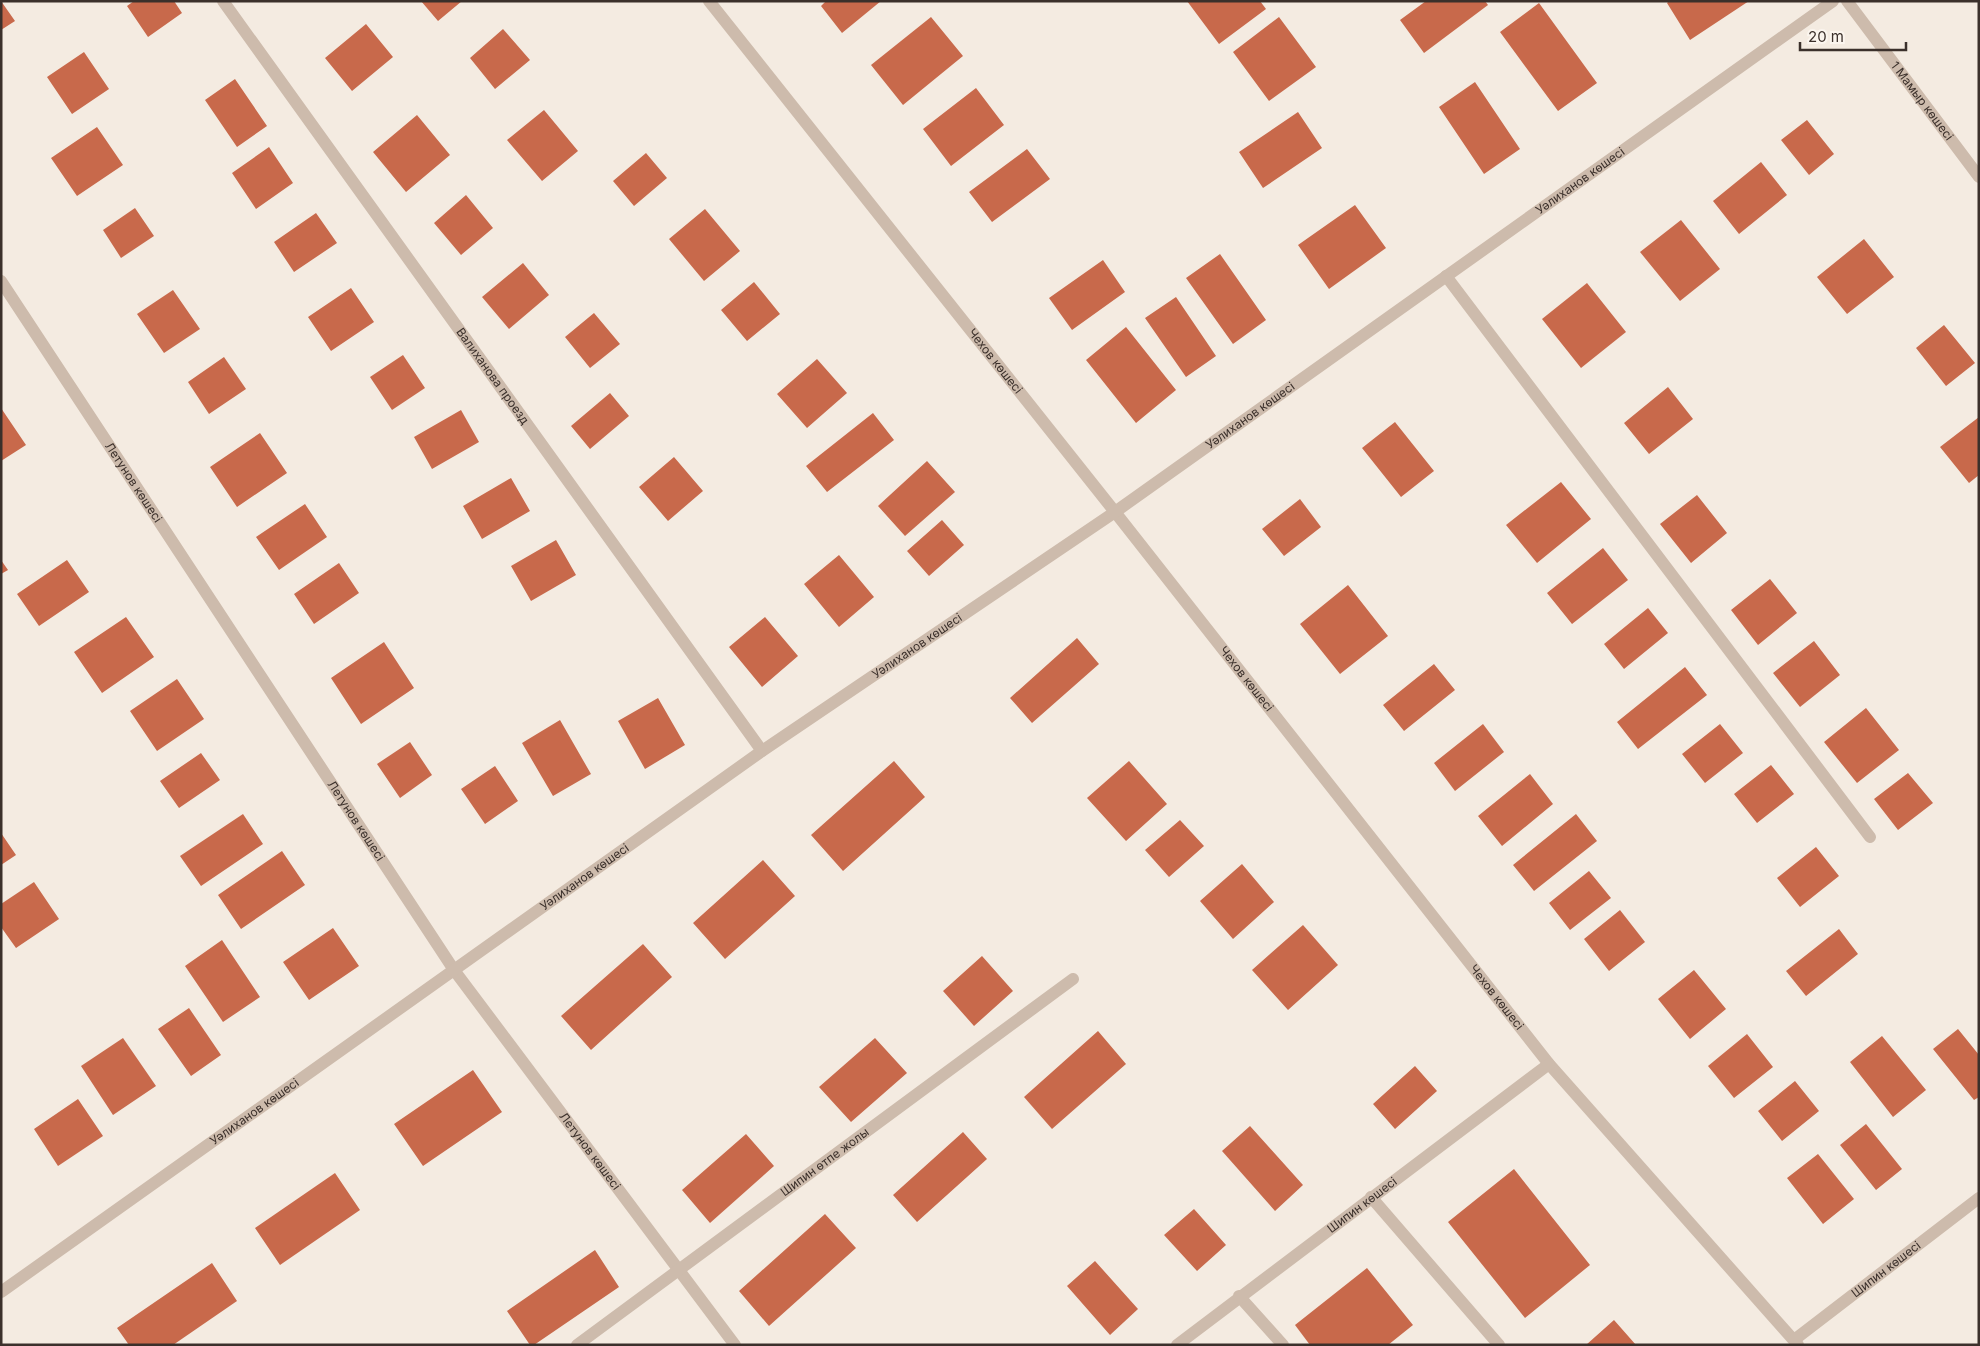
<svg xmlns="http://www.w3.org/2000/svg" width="1980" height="1346" viewBox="0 0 1980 1346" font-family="Inter,sans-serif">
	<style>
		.building { fill: #c8694b }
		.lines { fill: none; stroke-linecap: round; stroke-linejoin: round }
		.minor { stroke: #cdbbac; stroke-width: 12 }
		.labels { text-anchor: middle; stroke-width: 4; stroke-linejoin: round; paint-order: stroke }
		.street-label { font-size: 12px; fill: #3b302b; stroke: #fbf5ee }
	</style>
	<rect width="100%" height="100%" fill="#f4ebe1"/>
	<path class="building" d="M1,1L15,21L1,30Z
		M134,1H174L182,13L148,37L127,6Z
		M421,1H462L438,21Z
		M826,1H881L842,33L821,6Z
		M1187,1H1260L1266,9L1219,44Z
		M1426,1H1485L1488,5L1424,53L1400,20Z
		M1669,1H1749L1690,40L1667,3Z
		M1539,3L1597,83L1558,111L1500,32Z
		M931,17L963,56L903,105L871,65Z
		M1279,17L1316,67L1269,101L1233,52Z
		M366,24L393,57L352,91L325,58Z
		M503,29L530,60L495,89L470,58Z
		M84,52L109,89L72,114L47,77Z
		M235,79L267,126L237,147L205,100Z
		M1475,82L1520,149L1484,174L1439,107Z
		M976,88L1004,125L951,166L923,129Z
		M544,110L578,151L542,181L507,140Z
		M1298,112L1322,148L1263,188L1239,152Z
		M417,115L450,155L406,192L373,152Z
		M1807,120L1834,154L1809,175L1781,140Z
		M97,127L123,165L77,196L51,158Z
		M269,147L293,183L256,209L232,173Z
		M1027,149L1050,179L992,222L969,192Z
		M646,153L667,178L634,206L613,181Z
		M1761,162L1787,195L1739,234L1713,201Z
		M466,195L493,228L461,255L434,223Z
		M1355,205L1386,248L1329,289L1298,245Z
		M135,208L154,236L121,258L103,230Z
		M705,209L740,251L704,281L669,239Z
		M316,213L337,243L294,272L274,242Z
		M1681,220L1720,269L1680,301L1640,252Z
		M1864,239L1894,277L1847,314L1817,277Z
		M1220,254L1266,320L1233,344L1186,278Z
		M1103,260L1125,292L1072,330L1049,298Z
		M523,263L549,295L509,329L482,297Z
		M754,282L780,314L747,341L721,310Z
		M1587,283L1626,332L1581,368L1542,319Z
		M351,288L374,322L331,351L308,317Z
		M173,290L200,329L164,353L137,314Z
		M1176,297L1216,356L1186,377L1145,318Z
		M594,313L620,344L590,368L565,337Z
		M1944,325L1975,363L1946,386L1916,348Z
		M1126,327L1176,390L1136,423L1086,360Z
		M403,355L425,388L392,410L370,377Z
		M224,357L246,389L209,414L188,382Z
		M817,359L847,393L807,428L777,394Z
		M1668,387L1693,419L1649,454L1624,423Z
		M610,393L629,416L590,449L571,426Z
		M1,408L26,445L1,461Z
		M461,410L479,442L432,469L414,437Z
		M873,413L894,440L827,492L806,466Z
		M1979,417V475L1969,483L1940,447Z
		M1395,422L1434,471L1401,497L1362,448Z
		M260,433L287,473L237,507L210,467Z
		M674,457L703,491L668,521L639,487Z
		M927,461L955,492L905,536L878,506Z
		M511,478L530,511L482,539L463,506Z
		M1561,482L1591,519L1537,563L1506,525Z
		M1697,495L1727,533L1691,563L1660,524Z
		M1300,499L1321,527L1284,556L1262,529Z
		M305,504L327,537L279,570L256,537Z
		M942,520L964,545L929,576L907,551Z
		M556,540L576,575L531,601L511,566Z
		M1603,548L1628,580L1572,624L1547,593Z
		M839,555L874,597L839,627L804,584Z
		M1,560L8,570L1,574Z
		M67,560L89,592L39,626L17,594Z
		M339,563L359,593L314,624L294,594Z
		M1770,579L1797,613L1758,645L1731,610Z
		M1348,585L1388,636L1340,674L1300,624Z
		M1648,608L1668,633L1624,669L1604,644Z
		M126,617L154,657L102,693L74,652Z
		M765,617L798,656L762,687L729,647Z
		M1077,638L1099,664L1032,723L1010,698Z
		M1814,641L1840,675L1800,707L1773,673Z
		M384,642L414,688L361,724L331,678Z
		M1434,664L1455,690L1404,731L1383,705Z
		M1685,667L1707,695L1638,749L1617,722Z
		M177,679L204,719L157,751L130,711Z
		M658,698L685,745L645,769L618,721Z
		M1866,708L1899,750L1857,783L1824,742Z
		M560,720L591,774L553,796L522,743Z
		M1483,724L1504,752L1455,791L1434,763Z
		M1720,724L1743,753L1705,783L1682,754Z
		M410,742L432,775L400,798L377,764Z
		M201,753L220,780L179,808L160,781Z
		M894,761L925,797L843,871L811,835Z
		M1129,761L1167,804L1126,841L1087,798Z
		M1771,765L1794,794L1757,823L1734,794Z
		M495,766L518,801L485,824L461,789Z
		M1908,773L1933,803L1898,830L1874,799Z
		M1530,774L1553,804L1502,846L1478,816Z
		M243,814L263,844L201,886L180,856Z
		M1576,814L1597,841L1534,891L1513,865Z
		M1180,820L1204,846L1169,877L1145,850Z
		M1,833L16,855L1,865Z
		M1816,847L1839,876L1800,907L1777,878Z
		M282,851L305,885L241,929L218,895Z
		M763,860L795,896L725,959L693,923Z
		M1242,864L1274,902L1233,939L1200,901Z
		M1589,871L1611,898L1570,930L1549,903Z
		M34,882L59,919L16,948L1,927V904Z
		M1620,910L1645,942L1609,971L1584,939Z
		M1303,925L1338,965L1288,1010L1252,970Z
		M333,928L359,966L309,1000L283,962Z
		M1839,929L1858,954L1806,996L1786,971Z
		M222,940L260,997L223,1022L185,966Z
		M643,944L672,977L591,1050L561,1016Z
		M982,956L1013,991L974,1026L943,991Z
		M1694,970L1726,1009L1690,1039L1658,999Z
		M189,1008L221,1055L191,1076L158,1029Z
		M1958,1029L1979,1055V1097L1974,1100L1933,1049Z
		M1098,1031L1126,1064L1052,1129L1024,1097Z
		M1747,1034L1773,1067L1734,1098L1708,1066Z
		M1882,1036L1926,1090L1893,1117L1850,1062Z
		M123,1038L156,1086L113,1115L81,1066Z
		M875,1038L907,1073L851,1122L819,1087Z
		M1415,1066L1437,1091L1395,1129L1373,1104Z
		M473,1070L502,1112L423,1166L394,1124Z
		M1795,1081L1819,1111L1782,1141L1758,1111Z
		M78,1099L103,1136L58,1166L34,1129Z
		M1866,1124L1902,1169L1876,1190L1840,1145Z
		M1250,1126L1303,1185L1275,1211L1222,1151Z
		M963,1132L987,1159L917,1222L893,1195Z
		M746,1134L774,1166L710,1223L682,1190Z
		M1818,1154L1854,1199L1823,1224L1787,1178Z
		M1514,1169L1590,1265L1525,1318L1448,1222Z
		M335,1173L360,1210L280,1265L255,1228Z
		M1194,1209L1226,1245L1197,1271L1164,1235Z
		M825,1214L856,1248L769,1326L739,1291Z
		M595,1250L619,1287L534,1345H530L507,1311Z
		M1095,1261L1138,1309L1110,1335L1067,1286Z
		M212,1263L237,1301L173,1345H129L117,1328Z
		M1367,1268L1413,1325L1388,1345H1310L1295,1325Z
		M1614,1320L1636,1345H1586Z"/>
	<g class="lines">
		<g class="minor">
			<path id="s1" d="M223,1L762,751"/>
			<path id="s2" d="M709,1L1115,512L1549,1064L1798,1345"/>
			<path id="s3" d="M1847,1L1979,177"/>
			<path d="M1446,276L1870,837"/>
			<path id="s4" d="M1,281L454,970L735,1345"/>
			<path d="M1371,1197L1499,1345"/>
			<path id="s5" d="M1,1292L762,751L1115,512L1833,1"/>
			<path d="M1239,1296L1283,1345"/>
			<path id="s6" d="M1794,1340L1979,1198"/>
			<path id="s7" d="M577,1345L1073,979"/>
			<path id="s8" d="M1177,1345L1549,1064"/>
		</g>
	</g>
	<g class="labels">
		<g class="street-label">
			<text dy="4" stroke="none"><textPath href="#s3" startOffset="125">1 Мамыр көшесі</textPath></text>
			<text dy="4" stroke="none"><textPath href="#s5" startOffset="1931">Уәлиханов көшесі</textPath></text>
			<text dy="4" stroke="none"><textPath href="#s2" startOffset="460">Чехов көшесі</textPath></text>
			<text dy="4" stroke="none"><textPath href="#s1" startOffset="462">Валиханова проезд</textPath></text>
			<text dy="4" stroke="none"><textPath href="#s5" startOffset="1526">Уәлиханов көшесі</textPath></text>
			<text dy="4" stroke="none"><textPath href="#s4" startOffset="241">Летунов көшесі</textPath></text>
			<text dy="4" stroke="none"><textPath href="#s5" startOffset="1121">Уәлиханов көшесі</textPath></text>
			<text dy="4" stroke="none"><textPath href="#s2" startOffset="865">Чехов көшесі</textPath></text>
			<text dy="4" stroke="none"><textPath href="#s4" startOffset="646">Летунов көшесі</textPath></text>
			<text dy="4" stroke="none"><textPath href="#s5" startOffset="716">Уәлиханов көшесі</textPath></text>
			<text dy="4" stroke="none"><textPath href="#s2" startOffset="1270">Чехов көшесі</textPath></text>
			<text dy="4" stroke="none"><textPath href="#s5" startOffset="311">Уәлиханов көшесі</textPath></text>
			<text dy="4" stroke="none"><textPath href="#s4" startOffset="1051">Летунов көшесі</textPath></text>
			<text dy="4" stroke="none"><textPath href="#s7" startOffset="308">Шипин өтпе жолы</textPath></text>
			<text dy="4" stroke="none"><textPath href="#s8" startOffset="232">Шипин көшесі</textPath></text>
			<text dy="4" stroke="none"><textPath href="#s6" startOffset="116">Шипин көшесі</textPath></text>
		</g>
	</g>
	<rect width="1980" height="1346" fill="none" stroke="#3b302b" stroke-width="5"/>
	<path d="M1800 42v8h106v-8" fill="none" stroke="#3b302b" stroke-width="2.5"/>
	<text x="1808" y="42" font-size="15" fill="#3b302b" stroke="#fbf5ee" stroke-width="4" paint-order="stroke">20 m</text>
</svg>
